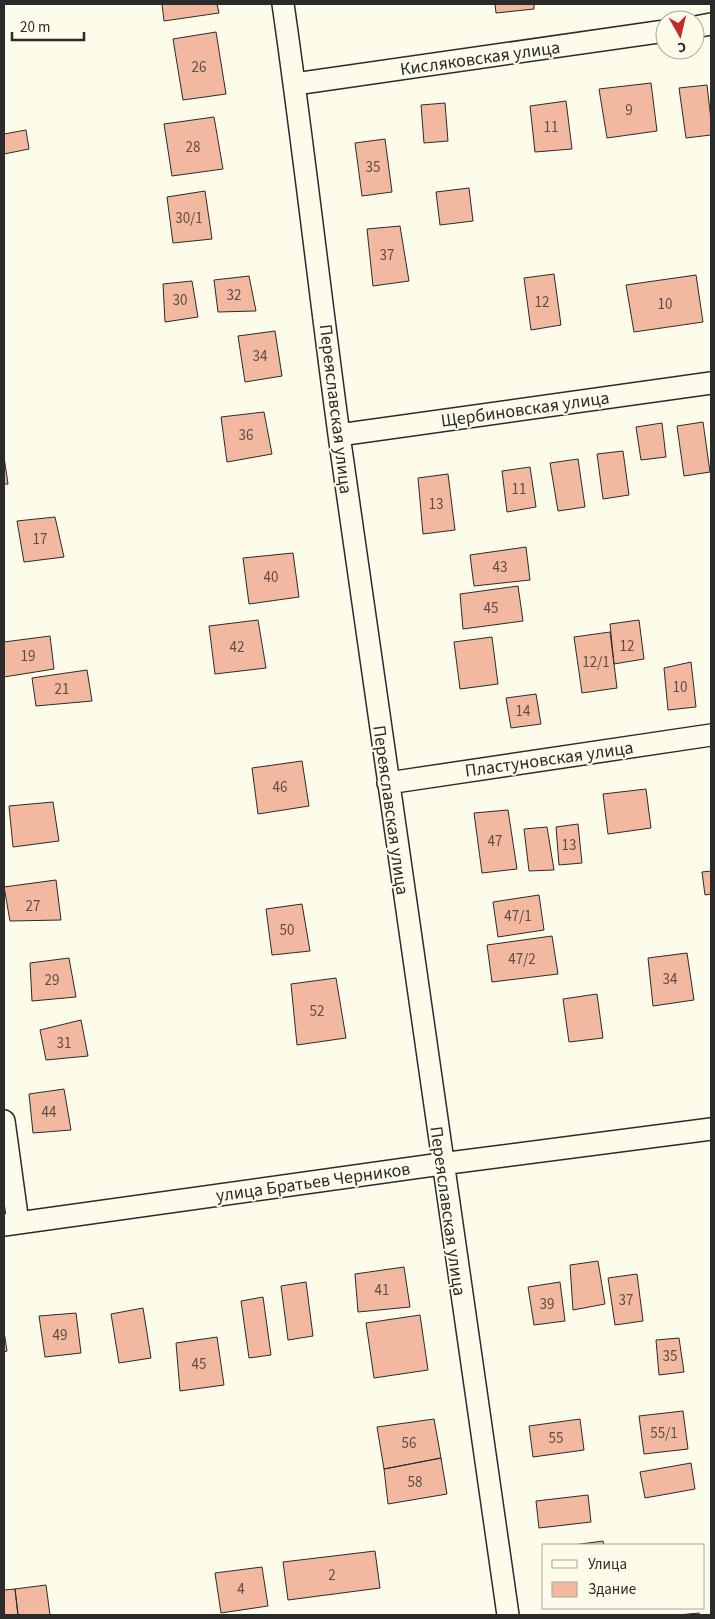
<svg xmlns="http://www.w3.org/2000/svg" width="715" height="1619" viewBox="0 0 715 1619" font-family="'Source Sans 3',sans-serif">
	<style>
		.building { fill: #f2b8a0; stroke: #2b2b2b }
		.lines { fill: none; stroke-linecap: round; stroke-linejoin: round }
		.minor-casing { stroke: #2b2b2b; stroke-width: 24 }
		.minor { stroke: #fdfbea; stroke-width: 21 }
		.labels { text-anchor: middle; stroke-width: 4; stroke-linejoin: round; paint-order: stroke }
		.number-label { font-size: 15px; fill: #5d4e48 }
		.street-label { font-size: 18px; fill: #2b2b2b; stroke: #fdfbea }
	</style>
	<rect width="100%" height="100%" fill="#fdfbea"/>
	<path class="building" d="M162,4H217L219,13L164,21Z
		M495,4H534V9L496,13Z
		M216,32L226,94L183,100L173,39Z
		M651,83L657,131L607,138L599,89Z
		M707,85L711,120V135L686,138L679,88Z
		M566,101L572,149L535,152L530,106Z
		M445,103L448,141L424,143L421,105Z
		M214,117L223,169L172,176L164,124Z
		M26,130L29,149L4,154V134Z
		M385,139L392,192L362,196L355,143Z
		M469,188L473,221L440,225L436,192Z
		M205,191L212,239L173,243L167,197Z
		M400,226L409,281L373,286L367,229Z
		M554,274L561,325L531,330L524,278Z
		M696,275L703,322L634,332L626,285Z
		M249,276L256,311L218,312L214,280Z
		M192,281L198,317L165,322L163,284Z
		M275,331L282,376L245,382L238,336Z
		M264,412L272,454L227,462L221,417Z
		M703,422L710,472L684,476L677,426Z
		M662,423L666,457L641,460L636,427Z
		M623,451L629,495L603,499L597,454Z
		M4,457L8,484H4Z
		M578,459L585,507L558,511L550,463Z
		M530,467L536,507L507,512L502,471Z
		M448,474L455,530L423,534L418,478Z
		M55,517L64,557L24,562L17,521Z
		M526,547L530,580L474,586L470,555Z
		M293,553L299,597L249,604L243,558Z
		M518,586L523,621L463,629L460,594Z
		M258,620L266,668L215,674L209,626Z
		M639,620L644,659L614,664L610,624Z
		M610,632L617,688L582,693L574,637Z
		M50,636L54,669L4,677V642Z
		M492,637L498,684L460,689L454,642Z
		M691,662L696,707L668,710L664,668Z
		M87,670L92,701L36,706L32,678Z
		M536,694L541,724L511,728L506,698Z
		M302,761L309,806L258,814L252,768Z
		M646,789L651,828L608,834L603,794Z
		M53,802L59,841L13,847L9,806Z
		M508,810L517,869L482,873L474,813Z
		M578,824L582,863L559,865L556,827Z
		M547,827L554,870L529,871L524,829Z
		M711,871V894L705,895L702,872Z
		M56,880L61,920L10,921L4,887Z
		M539,895L544,930L498,937L493,902Z
		M302,904L310,951L272,955L266,909Z
		M552,936L558,974L492,982L487,945Z
		M687,953L694,1000L653,1006L648,958Z
		M69,958L76,997L32,1001L30,963Z
		M336,978L346,1038L297,1045L291,984Z
		M597,994L603,1038L569,1042L563,999Z
		M81,1020L88,1056L46,1060L40,1030Z
		M64,1089L71,1130L33,1133L29,1094Z
		M598,1261L605,1304L573,1310L570,1265Z
		M404,1267L410,1307L358,1312L355,1274Z
		M637,1274L643,1321L615,1325L608,1278Z
		M306,1282L313,1336L288,1340L281,1286Z
		M560,1282L565,1321L534,1325L528,1287Z
		M263,1297L271,1355L249,1358L241,1301Z
		M143,1308L151,1358L119,1363L111,1314Z
		M76,1313L81,1353L45,1357L39,1316Z
		M420,1315L428,1370L374,1378L366,1323Z
		M4,1331L7,1351L4,1352Z
		M217,1337L224,1385L180,1391L176,1343Z
		M679,1338L684,1372L659,1375L656,1340Z
		M683,1411L688,1449L644,1454L639,1416Z
		M434,1419L441,1458L384,1469L377,1427Z
		M580,1419L584,1450L533,1457L529,1426Z
		M441,1458L447,1494L388,1504L384,1469Z
		M691,1463L695,1489L645,1498L640,1472Z
		M588,1495L591,1522L539,1528L536,1501Z
		M603,1541L604,1545H573Z
		M375,1551L380,1588L288,1600L283,1562Z
		M262,1567L268,1606L221,1613L215,1573Z
		M46,1585L50,1615H18L15,1589Z
		M15,1589L18,1615H4V1590Z
		M699,1613L700,1615H678Z"/>
	<g class="lines">
		<defs>
			<path id="minor" d="M283,4C304,149 320,296 340,442C394,833 450,1224 508,1615
				M695,27L711,24
				M295,84L665,31
				M339,435L711,383
				M388,783L711,735
				M4,1121L18,1223
				M4,1225L441,1164L711,1129"/>
		</defs>
		<use href="#minor" class="minor-casing"/>
		<use href="#minor" class="minor"/>
	</g>
	<g class="labels">
		<g class="number-label">
			<text x="199" y="72">26</text>
			<text x="629" y="115">9</text>
			<text x="551" y="132">11</text>
			<text x="193" y="152">28</text>
			<text x="373" y="172">35</text>
			<text x="189" y="223">30/1</text>
			<text x="387" y="260">37</text>
			<text x="234" y="300">32</text>
			<text x="180" y="305">30</text>
			<text x="542" y="307">12</text>
			<text x="665" y="309">10</text>
			<text x="260" y="361">34</text>
			<text x="246" y="440">36</text>
			<text x="519" y="494">11</text>
			<text x="436" y="509">13</text>
			<text x="40" y="544">17</text>
			<text x="500" y="572">43</text>
			<text x="271" y="582">40</text>
			<text x="491" y="613">45</text>
			<text x="627" y="651">12</text>
			<text x="237" y="652">42</text>
			<text x="28" y="661">19</text>
			<text x="596" y="667">12/1</text>
			<text x="680" y="692">10</text>
			<text x="62" y="694">21</text>
			<text x="523" y="716">14</text>
			<text x="280" y="792">46</text>
			<text x="495" y="846">47</text>
			<text x="569" y="850">13</text>
			<text x="33" y="911">27</text>
			<text x="518" y="921">47/1</text>
			<text x="287" y="935">50</text>
			<text x="522" y="964">47/2</text>
			<text x="670" y="984">34</text>
			<text x="52" y="985">29</text>
			<text x="317" y="1016">52</text>
			<text x="64" y="1048">31</text>
			<text x="49" y="1117">44</text>
			<text x="382" y="1295">41</text>
			<text x="626" y="1305">37</text>
			<text x="547" y="1309">39</text>
			<text x="60" y="1340">49</text>
			<text x="670" y="1361">35</text>
			<text x="199" y="1369">45</text>
			<text x="664" y="1438">55/1</text>
			<text x="556" y="1443">55</text>
			<text x="409" y="1448">56</text>
			<text x="415" y="1487">58</text>
			<text x="332" y="1580">2</text>
			<text x="241" y="1594">4</text>
		</g>
		<g class="street-label">
			<text transform="translate(480 58) rotate(-8)" y="6">Кисляковская улица</text>
			<text transform="translate(336 409) rotate(83)" y="6">Переяславская улица</text>
			<text transform="translate(525 409) rotate(-8)" y="6">Щербиновская улица</text>
			<text transform="translate(549 759) rotate(-8)" y="6">Пластуновская улица</text>
			<text transform="translate(391 810) rotate(82)" y="6">Переяславская улица</text>
			<text transform="translate(313 1182) rotate(-8)" y="6">улица Братьев Черников</text>
			<text transform="translate(448 1211) rotate(82)" y="6">Переяславская улица</text>
		</g>
	</g>
	<rect width="715" height="1619" fill="none" stroke="#2b2b2b" stroke-width="10"/>
	<rect x="542" y="1544" width="162" height="65" fill="#fdfbea" stroke="#a9a89e"/>
	<rect x="552" y="1560" width="25" height="8" fill="#fdfbea" stroke="#a9a89e"/>
	<text x="588" y="1569" font-size="15" fill="#2b2b2b">Улица</text>
	<rect x="552" y="1582" width="25" height="15" fill="#f2b8a0" stroke="#a9a89e"/>
	<text x="588" y="1594" font-size="15" fill="#2b2b2b">Здание</text>
	<g transform="translate(680 35) rotate(172)"><circle r="24" fill="#fdfbea" stroke="#a9a89e"/>
	<path d="M0-4L9 19L0 12L-9 19Z" fill="#c62828"/>
	<text y="-8" font-size="14" font-weight="bold" text-anchor="middle" fill="#2b2b2b">С</text>
	</g>
	<path d="M12 32v8h72v-8" fill="none" stroke="#2b2b2b" stroke-width="2.5"/>
	<text x="20" y="32" font-size="15" fill="#2b2b2b" stroke="#fdfbea" stroke-width="4" paint-order="stroke">20 m</text>
</svg>
